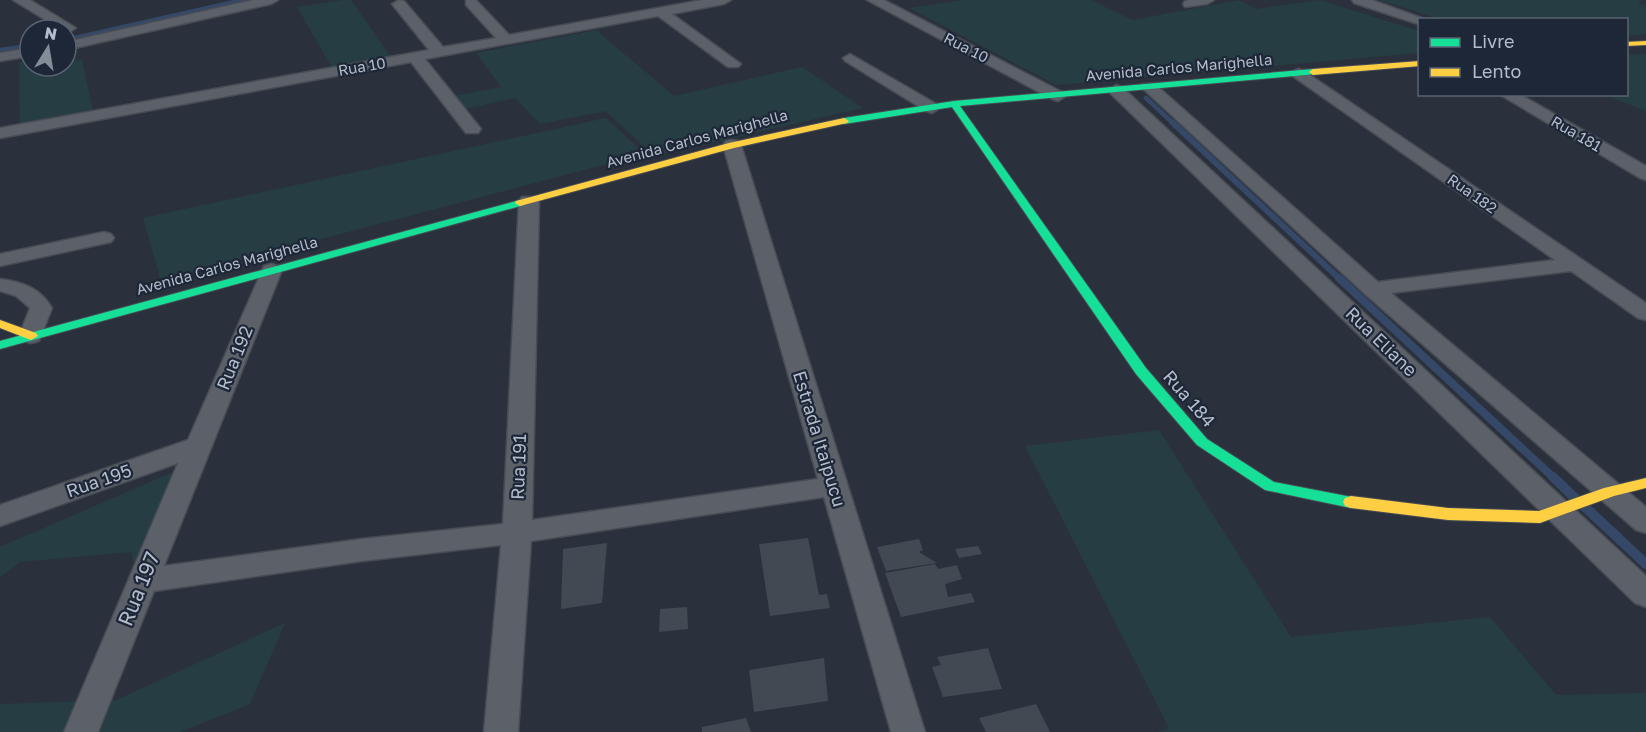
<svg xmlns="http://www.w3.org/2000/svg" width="1646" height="732" viewBox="0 0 1646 732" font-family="'Golos Text',sans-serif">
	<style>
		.green { fill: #263d43 }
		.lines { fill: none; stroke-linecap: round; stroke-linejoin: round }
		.stream-far3 { stroke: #354867; stroke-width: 4.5 }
		.stream-far2 { stroke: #354867; stroke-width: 6 }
		.stream-far1 { stroke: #354867; stroke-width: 8 }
		.stream { stroke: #354867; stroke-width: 10 }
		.building { fill: #434952 }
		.street-casing { stroke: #474c54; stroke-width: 3 }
		.fast-casing { stroke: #474c54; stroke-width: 2 }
		.slow-casing { stroke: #474c54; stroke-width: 2 }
		.street { fill: #5b6069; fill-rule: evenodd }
		.fast { fill: #16e098; fill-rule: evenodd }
		.slow { fill: #ffcf43; fill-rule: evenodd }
		.labels { text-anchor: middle; stroke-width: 4.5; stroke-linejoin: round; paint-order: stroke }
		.far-street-label { font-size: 15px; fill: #b5bdcc; stroke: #1d2737 }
		.street-label { font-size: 18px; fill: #b5bdcc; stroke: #1d2737 }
		.near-street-label { font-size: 21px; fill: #b5bdcc; stroke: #1d2737 }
	</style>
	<rect width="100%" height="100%" fill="#2a313c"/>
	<path class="green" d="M342,0H351L391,57L332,68L297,7Z
		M963,0H1091L1133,20L1239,0L1256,9L1320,0L1419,31V53L1056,85L909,8Z
		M1379,0H1642L1638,3L1646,6V34L1627,36L1626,20L1440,19Z
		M596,30L674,96L802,67L863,108L655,156L605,111L540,124L515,98L466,109L454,96L501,87L476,53Z
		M1646,54V111L1605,95L1626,94L1627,55Z
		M82,60L93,111L20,124L19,62H30V66H66V61Z
		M606,118L645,154L161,281L143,218Z
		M1159,430L1291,637L1490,617L1556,695L1646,693V732H1158L1169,728L1025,446Z
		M187,466L166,541L133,562L132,552L20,562L0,577V547Z
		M285,623L250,704L180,732H0V704L116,700Z"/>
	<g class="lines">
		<path class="stream-far3" d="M66,40L243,0
			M0,50L30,46
			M1146,98L1173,123"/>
		<path class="stream-far2" d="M1172,122L1341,280"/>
		<path class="stream-far1" d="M1339,278L1555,479"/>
		<path class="stream" d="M1553,477L1575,498
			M1584,506L1646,564"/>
	</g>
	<path class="building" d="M808,538L819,595L827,594L830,608L770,616L759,544Z
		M919,539L923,550L919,552L937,563L886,571L877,547Z
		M607,543L602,603L561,609L563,549Z
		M978,546L982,554L959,558L955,549Z
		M935,564L938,569L957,565L962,579L945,584L948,597L971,593L975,602L901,617L885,573Z
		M687,607L688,629L659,632L660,609Z
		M988,648L1002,689L943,697L932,667L941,665L937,657Z
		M824,658L828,701L754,712L749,670Z
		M1036,704L1050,732H986L979,718Z
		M746,718L751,732H702V727Z"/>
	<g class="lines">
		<defs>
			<path id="street" d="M13,0H30L76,28L69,32L62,30Z
				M253,0H278L271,4L66,50V42Z
				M399,0L404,1L443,47L496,38L466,5V0H476L509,35L702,0H731L724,4L672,14L741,64L738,67H728L658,16L425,59L481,129L478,133H466L411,62L0,138V128L429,50L392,4Z
				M867,0H884L1064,93L1066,96L1058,101L1052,99Z
				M1190,0H1214L1207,4L1185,7L1183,4L1185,1Z
				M1352,0H1372L1427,20H1420V24L1415,23L1354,3Z
				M30,48V56L0,61V53Z
				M850,54L938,105L940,108L932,113L926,111L845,61L843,58Z
				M1299,69L1304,71L1646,303V320L1638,318L1571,271L1391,293L1646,507V533L1636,530L1365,294L1141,87L1143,84H1155L1378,282L1555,260L1294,77L1291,74L1294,71Z
				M1116,85L1122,87L1646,576V607L1635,603L1110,93L1108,90Z
				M1499,94H1519L1646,166V180L1640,178Z
				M732,140L738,141L741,145L925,732H891L824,497L531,541L518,732H484L501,545L362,561L154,591L98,732H64L178,463L0,526V505L188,440L264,266L271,264L278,266L282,270L164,566L362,539L503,524L519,201L522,197H536L539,201L532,520L818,479L723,145L726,141Z
				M104,232L111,234L114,238L111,242L0,266V254Z
				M0,279C23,282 40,288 52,308L39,341L31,343L23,341L19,336L30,308L16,296L0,291Z"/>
			<path id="fast" d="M1313,69L1316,70V74L960,106L1146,368L1207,439L1274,482L1357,498L1359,502L1357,506L1351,508L1265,490L1197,445L1136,374L952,107L844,124L839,121L844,118L954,101Z
				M520,200L524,201V205L0,349V341Z"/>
			<path id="slow" d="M1646,41V45L1626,46V42Z
				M1420,61V66L1313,75L1309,72L1313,69Z
				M844,118L849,121L847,123L734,148L520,206L515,203L516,201L729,143Z
				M0,320L36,333L38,336L31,340L0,328Z
				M1646,478V488L1614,496L1540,523L1448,520L1351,508L1345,506L1343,502L1345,498L1351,496L1448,508L1539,511L1604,488Z"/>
		</defs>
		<use href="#street" class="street-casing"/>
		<use href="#fast" class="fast-casing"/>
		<use href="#slow" class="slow-casing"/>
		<use href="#street" class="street"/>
		<use href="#fast" class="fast"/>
		<use href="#slow" class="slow"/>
	</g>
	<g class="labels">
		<g class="far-street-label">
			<text transform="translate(966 48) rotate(27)" y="5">Rua 10</text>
			<text transform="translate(362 67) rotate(-10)" y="5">Rua 10</text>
			<text transform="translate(1179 68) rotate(-5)" y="5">Avenida Carlos Marighella</text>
			<text transform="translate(1576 134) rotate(30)" y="5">Rua 181</text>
			<text transform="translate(697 139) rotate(-15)" y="5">Avenida Carlos Marighella</text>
			<text transform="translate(1472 194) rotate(35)" y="5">Rua 182</text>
			<text transform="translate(227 266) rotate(-15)" y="5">Avenida Carlos Marighella</text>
		</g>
		<g class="street-label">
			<text transform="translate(1381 342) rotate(44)" y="6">Rua Eliane</text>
			<text transform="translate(235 358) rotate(-68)" y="6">Rua 192</text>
			<text transform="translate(1189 399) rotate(49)" y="6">Rua 184</text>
			<text transform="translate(819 439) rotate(73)" y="6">Estrada Itaipucu</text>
			<text transform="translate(519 467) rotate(-88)" y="6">Rua 191</text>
			<text transform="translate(99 481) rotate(-19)" y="6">Rua 195</text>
		</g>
		<g class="near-street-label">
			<text transform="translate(139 589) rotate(-68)" y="7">Rua 197</text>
		</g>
	</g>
	<rect x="1418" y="18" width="210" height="78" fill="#1d2737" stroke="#5a6373" stroke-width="1.5"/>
	<rect x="1430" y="38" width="30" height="9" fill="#16e098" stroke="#5a6373" stroke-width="1.5"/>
	<text x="1472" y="48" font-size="18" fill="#b5bdcc">Livre</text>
	<rect x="1430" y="68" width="30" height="9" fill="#ffcf43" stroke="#5a6373" stroke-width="1.5"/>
	<text x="1472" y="78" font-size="18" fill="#b5bdcc">Lento</text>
	<g transform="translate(48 48) rotate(11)"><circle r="28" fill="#1d2737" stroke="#5a6373" stroke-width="1.5"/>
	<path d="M0-4.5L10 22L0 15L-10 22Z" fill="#848c9a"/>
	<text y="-9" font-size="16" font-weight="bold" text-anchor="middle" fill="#b5bdcc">N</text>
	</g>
</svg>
